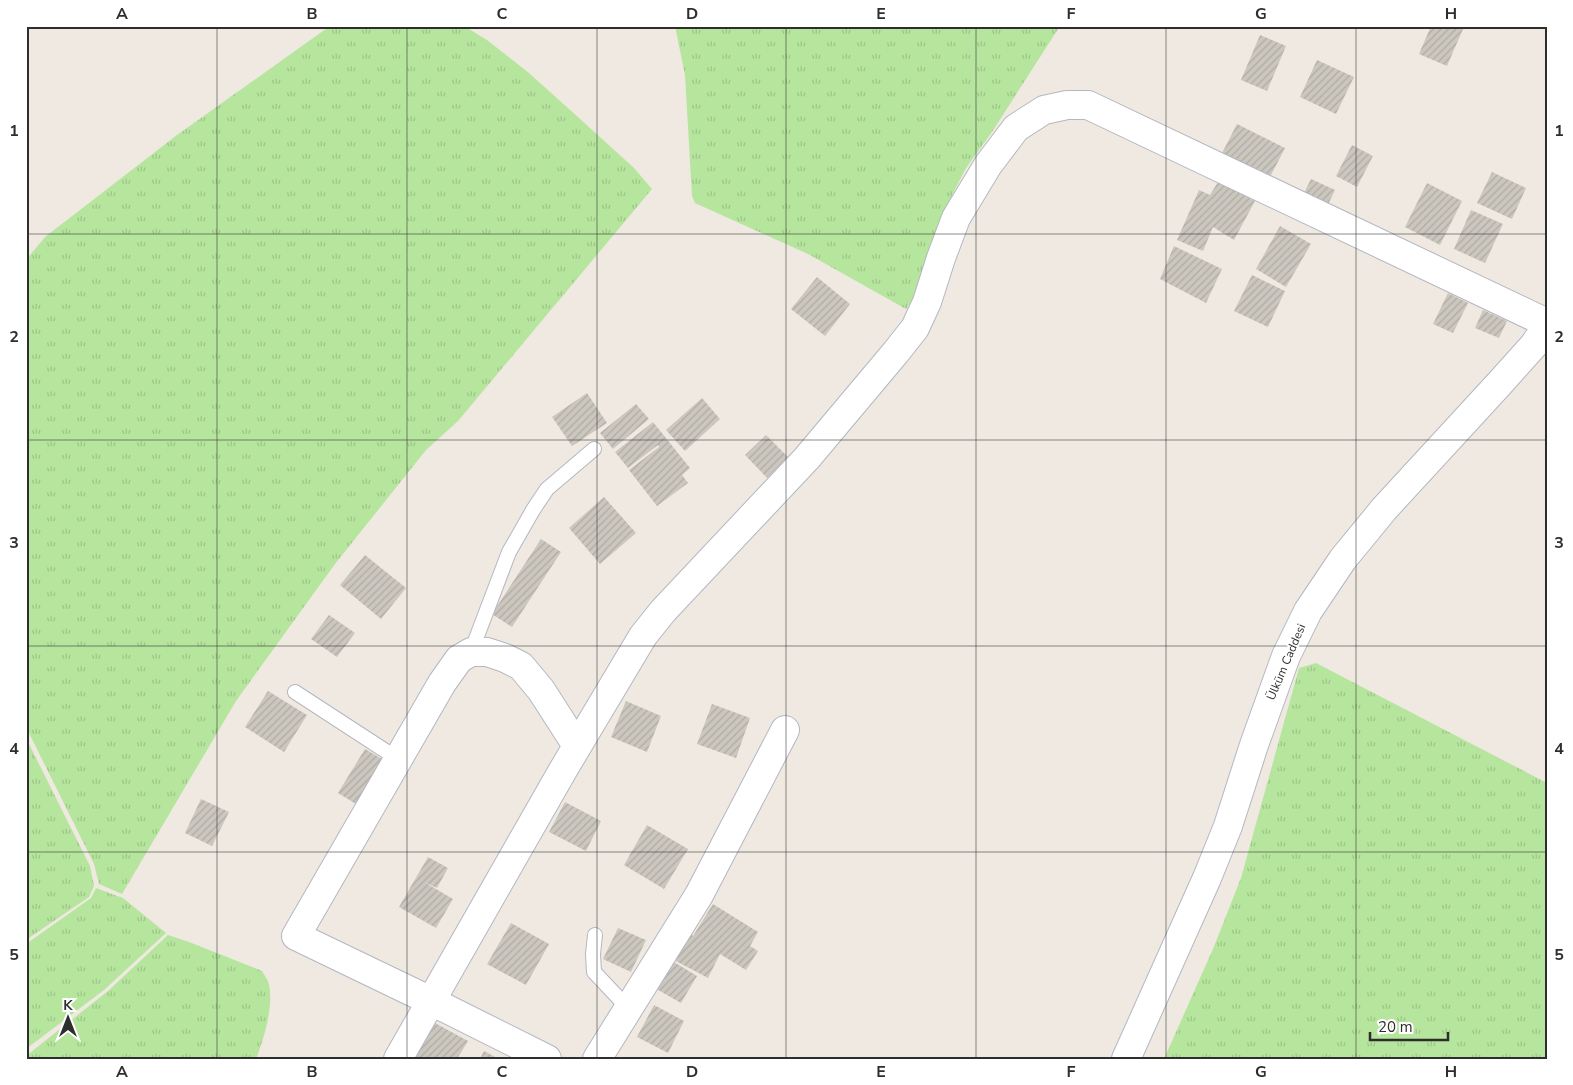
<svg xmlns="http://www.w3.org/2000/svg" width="1573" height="1085" viewBox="0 0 1573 1085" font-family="'Nunito Sans',sans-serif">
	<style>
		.grass { fill: url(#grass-tufts) }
		.building { fill: url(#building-hatch) }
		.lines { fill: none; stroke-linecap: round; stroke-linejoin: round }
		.lane-casing { stroke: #b4b7c1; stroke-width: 16 }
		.street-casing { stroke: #b4b7c1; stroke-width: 30 }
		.lane { stroke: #fff; stroke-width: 14 }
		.street { stroke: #fff; stroke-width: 28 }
		.grid { fill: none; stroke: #2e2e2e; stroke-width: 1; stroke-opacity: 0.55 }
		.labels { text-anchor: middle; stroke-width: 4; stroke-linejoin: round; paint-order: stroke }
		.street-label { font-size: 12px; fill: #2e2e2e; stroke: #fff }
		.neatline { fill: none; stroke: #2e2e2e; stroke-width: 2 }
		.grid-label { font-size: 16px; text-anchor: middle; font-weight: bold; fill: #2e2e2e }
	</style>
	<defs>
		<pattern id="grass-tufts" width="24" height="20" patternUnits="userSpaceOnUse" patternTransform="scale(1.25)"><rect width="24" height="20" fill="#b6e59e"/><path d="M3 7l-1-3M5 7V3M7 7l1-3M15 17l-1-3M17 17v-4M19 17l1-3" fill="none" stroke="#9dc588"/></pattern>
		<pattern id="building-hatch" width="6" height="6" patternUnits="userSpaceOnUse" patternTransform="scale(1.25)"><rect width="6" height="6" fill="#cbc7bf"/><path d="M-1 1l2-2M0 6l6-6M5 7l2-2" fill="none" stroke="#afaba4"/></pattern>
	</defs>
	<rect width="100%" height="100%" fill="#efe9e1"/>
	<path class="grass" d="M330,26H464L487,40L529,73L579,118L634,168L652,189L458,421L426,450L335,564L236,701L122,894L99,884L94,864L26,727V260L45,237L177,135Z
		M675,26H1060L992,132L966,168L943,213L916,294L906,309L808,254L695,203L692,196L685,75Z
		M1316,663L1547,783V1059H1164L1213,949L1241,878L1299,668Z
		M26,738L90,866L94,886L89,897L26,940Z
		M96,888L123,898L166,933L104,990L26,1049V944L91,898Z
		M168,935L189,942L262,971C264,974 266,978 268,981C275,1003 264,1038 256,1059H26V1056L108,991Z"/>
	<path class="building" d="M1431,26H1456L1463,29L1447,66L1419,54Z
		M1260,35L1286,46L1267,91L1241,80Z
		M1317,60L1354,77L1336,114L1300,97Z
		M1237,124L1285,148L1269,179L1221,155Z
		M1352,145L1373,156L1357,187L1336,176Z
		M1492,172L1526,188L1512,219L1477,203Z
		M1311,179L1335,190L1326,209L1302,197Z
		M1218,182L1255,201L1234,240L1213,227L1203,251L1177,240L1199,190L1210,195Z
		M1427,183L1462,201L1440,245L1405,227Z
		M1471,210L1503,224L1485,263L1454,249Z
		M1280,226L1311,244L1286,287L1256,269Z
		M1174,246L1222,269L1206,303L1160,279Z
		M1252,275L1285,291L1268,327L1234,311Z
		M817,277L850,304L825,336L791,309Z
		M1448,293L1468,303L1453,333L1433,324Z
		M1483,310L1507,321L1499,338L1475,328Z
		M587,393L607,423L572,446L552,417Z
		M702,398L720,419L685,451L666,430Z
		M636,404L649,419L613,449L600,433Z
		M653,422L690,468L682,475L688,483L657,506L629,470L659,447L658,445L628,468L615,452Z
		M766,435L788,457L767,478L745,455Z
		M604,497L636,533L600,564L569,528Z
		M541,539L561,552L512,627L492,614Z
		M365,555L406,588L381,619L340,585Z
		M329,615L355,633L337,657L311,639Z
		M268,691L307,715L284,752L245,727Z
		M626,701L661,716L647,752L611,737Z
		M712,704L750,718L736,758L697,744Z
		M365,749L382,759L356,804L338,793Z
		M201,799L229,812L212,846L185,833Z
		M565,802L601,821L586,851L549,832Z
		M647,825L688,849L664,889L624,865Z
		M428,857L448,868L437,888L424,882L453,899L436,928L399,907Z
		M713,904L758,932L750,946L758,951L746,970L720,954L708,978L674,960L689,932L693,936Z
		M511,923L549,944L526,985L487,964Z
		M618,928L646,940L631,972L603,959Z
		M669,959L697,976L681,1003L653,987Z
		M654,1005L684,1021L668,1053L637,1037Z
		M435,1023L468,1041L457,1059H414Z
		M484,1051L499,1059H480Z"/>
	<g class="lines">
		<defs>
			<path id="lane" d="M471,652L509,552L533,510L547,489L594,449
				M295,692L398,759
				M595,935L593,954L594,972L628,1008"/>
			<path id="street" d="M398,1059L563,770L643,636L663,611L807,458L896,352L915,328L927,302L941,258L956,218L988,165L1016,128L1044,110L1067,105H1088L1547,323
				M547,1059L431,1001L296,936L442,683L459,659L471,652H487L505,658L521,666L541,690L577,746
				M597,1059L699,895L785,730
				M1126,1059L1207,878L1228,826L1254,745L1286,656L1308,611L1343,559L1384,509L1499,384L1534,345L1547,326"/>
		</defs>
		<use href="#lane" class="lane-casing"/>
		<use href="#street" class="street-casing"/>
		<use href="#lane" class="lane"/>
		<use href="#street" class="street"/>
	</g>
	<path class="grid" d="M217,26V1059M407,26V1059M597,26V1059M786,26V1059M976,26V1059M1166,26V1059M1356,26V1059M26,234H1547M26,440H1547M26,646H1547M26,852H1547"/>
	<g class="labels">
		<g class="street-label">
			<text transform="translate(1286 662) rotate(-67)" y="4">Ülküm Caddesi</text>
		</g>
	</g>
	<rect width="1573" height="1085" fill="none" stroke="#ffffff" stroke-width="55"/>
	<g transform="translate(68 1018)" stroke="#ffffff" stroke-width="4" paint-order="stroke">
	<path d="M0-4L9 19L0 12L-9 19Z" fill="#2e2e2e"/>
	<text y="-8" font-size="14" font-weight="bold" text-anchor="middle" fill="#2e2e2e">K</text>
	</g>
	<path d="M1370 1032v8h78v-8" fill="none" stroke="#2e2e2e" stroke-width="2.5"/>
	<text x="1378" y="1032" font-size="15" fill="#2e2e2e" stroke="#ffffff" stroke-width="4" paint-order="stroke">20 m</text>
	<rect x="28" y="28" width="1518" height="1030" class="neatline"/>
	<g class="grid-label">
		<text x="122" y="19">A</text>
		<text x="312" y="19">B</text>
		<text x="502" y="19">C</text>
		<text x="692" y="19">D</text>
		<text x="881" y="19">E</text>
		<text x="1071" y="19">F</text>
		<text x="1261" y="19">G</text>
		<text x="1451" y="19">H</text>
		<text x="14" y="136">1</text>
		<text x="1559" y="136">1</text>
		<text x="14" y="342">2</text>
		<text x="1559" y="342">2</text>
		<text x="14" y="548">3</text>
		<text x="1559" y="548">3</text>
		<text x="14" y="754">4</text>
		<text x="1559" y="754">4</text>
		<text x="14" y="960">5</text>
		<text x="1559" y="960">5</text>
		<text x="122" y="1077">A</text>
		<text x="312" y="1077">B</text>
		<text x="502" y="1077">C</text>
		<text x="692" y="1077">D</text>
		<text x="881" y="1077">E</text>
		<text x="1071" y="1077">F</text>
		<text x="1261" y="1077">G</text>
		<text x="1451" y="1077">H</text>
	</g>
</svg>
